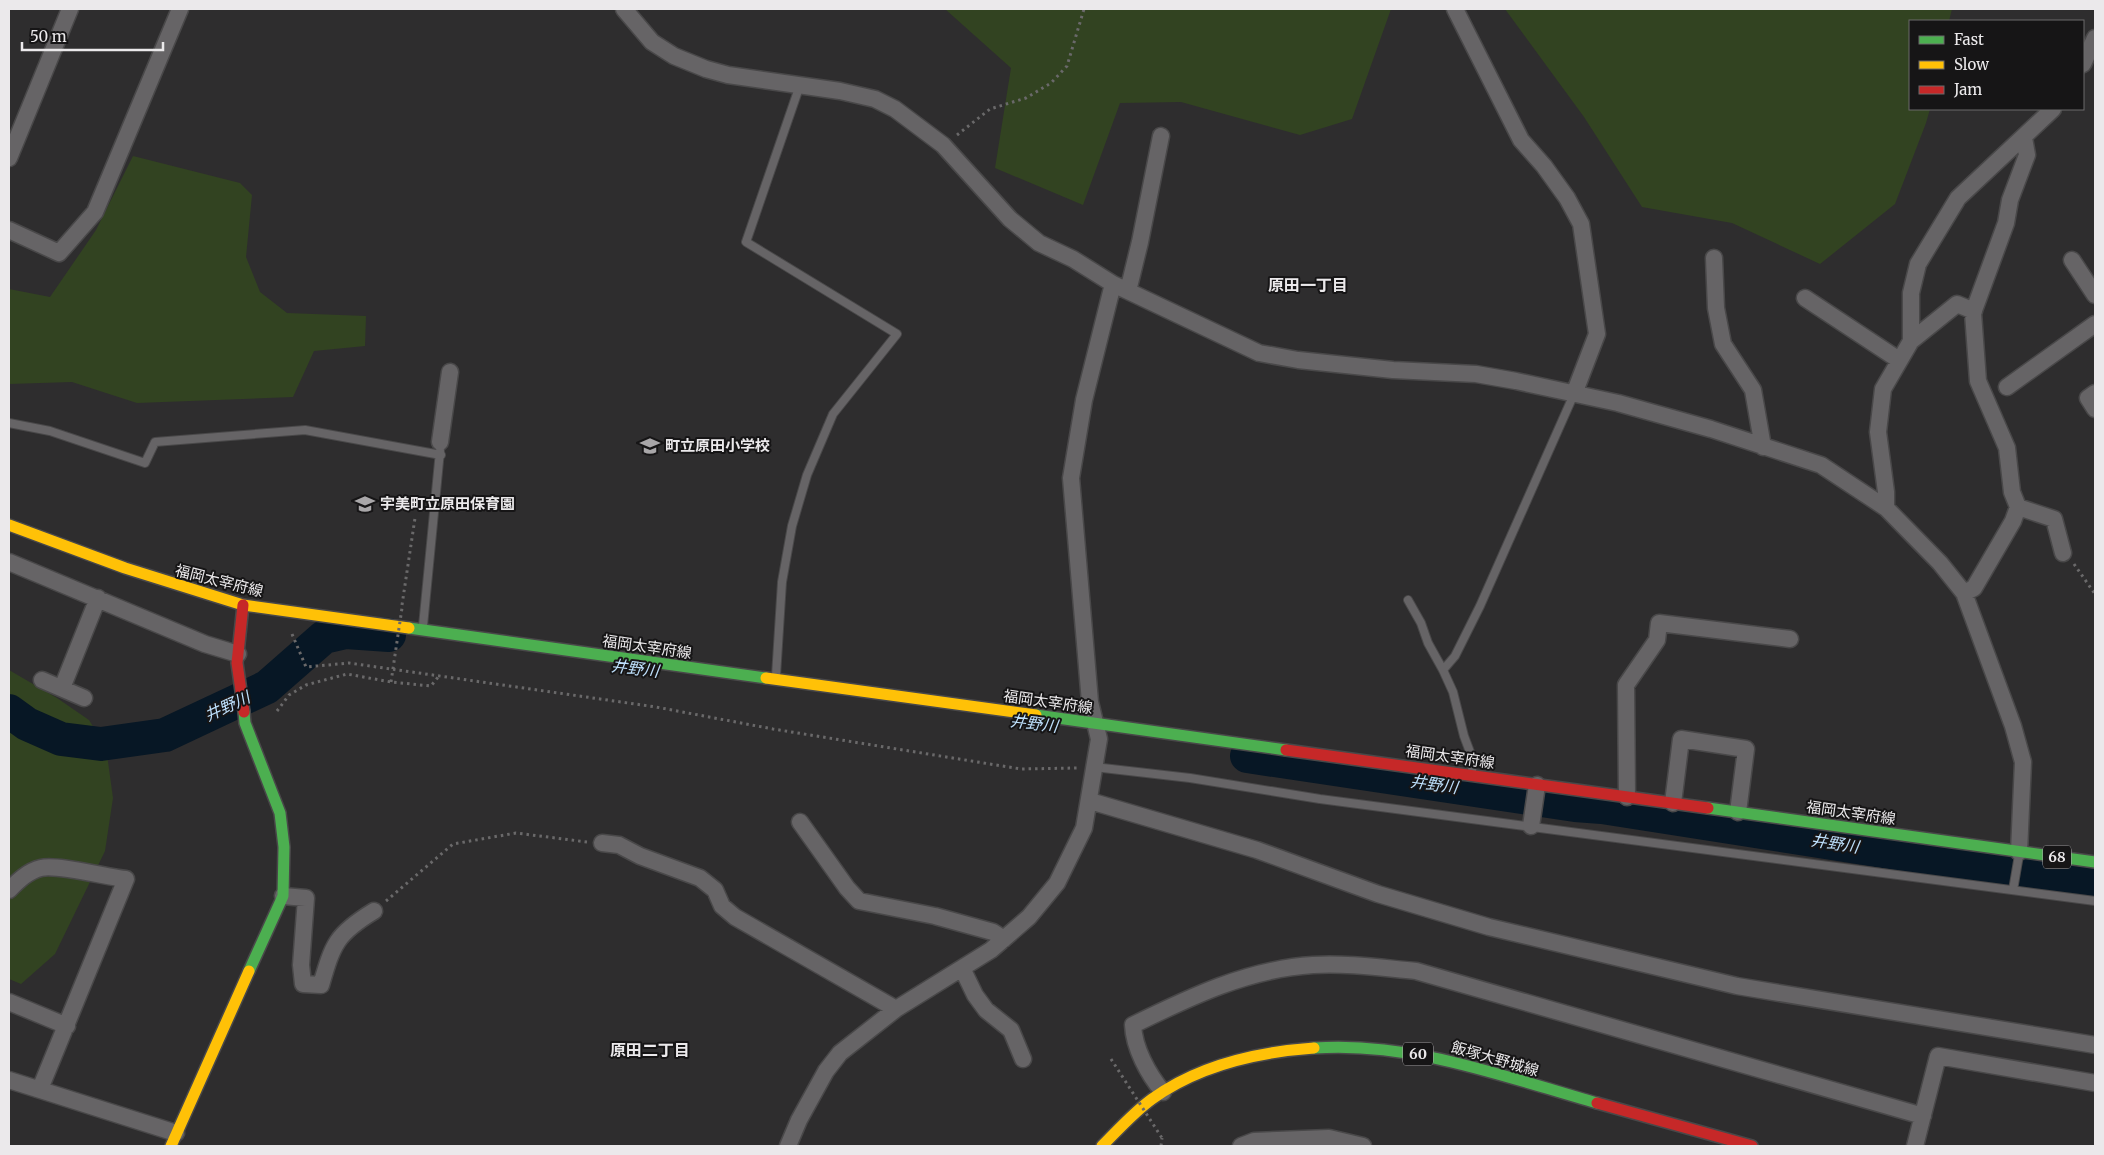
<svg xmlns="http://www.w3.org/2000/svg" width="2104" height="1155" viewBox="0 0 2104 1155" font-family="Merriweather,'Noto Sans JP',serif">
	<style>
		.green { fill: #324321 }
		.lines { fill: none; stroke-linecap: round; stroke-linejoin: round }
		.river { stroke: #071725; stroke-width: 34 }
		.lane-casing { stroke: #494849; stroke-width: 10 }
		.street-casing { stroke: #494849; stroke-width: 19 }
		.fast-casing { stroke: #494849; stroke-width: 14 }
		.slow-casing { stroke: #494849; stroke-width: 14 }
		.jam-casing { stroke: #494849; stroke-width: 14 }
		.path { stroke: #6a696a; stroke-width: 3; stroke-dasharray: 2.5 4; stroke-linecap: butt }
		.lane { stroke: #666466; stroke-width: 8 }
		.street { stroke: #666466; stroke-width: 16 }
		.fast { stroke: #4caf50; stroke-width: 11 }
		.slow { stroke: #ffc107; stroke-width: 11 }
		.jam { stroke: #c62828; stroke-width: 11 }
		.path-bridge { stroke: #6a696a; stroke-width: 3; stroke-dasharray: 2.5 4; stroke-linecap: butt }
		.labels { text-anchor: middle; stroke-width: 4; stroke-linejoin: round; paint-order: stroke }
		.shield { fill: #161516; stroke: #aba9ab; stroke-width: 1 }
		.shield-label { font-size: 14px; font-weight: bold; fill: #ebe9eb }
		.poi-label { font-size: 15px; font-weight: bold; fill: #ebe9eb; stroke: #161516; text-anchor: start }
		.street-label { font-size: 15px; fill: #ebe9eb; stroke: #161516 }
		.neighbourhood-label { font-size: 16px; font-weight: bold; fill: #ebe9eb; stroke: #161516 }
		.water-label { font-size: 16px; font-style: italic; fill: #bee0fc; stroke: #161516 }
	</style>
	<rect width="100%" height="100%" fill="#2e2d2e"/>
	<path class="green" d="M945,9H1391L1352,119L1300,135L1181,102L1120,103L1083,205L995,168L1011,68Z
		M1505,9H1952L1949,21H1910V109H1930L1926,123L1895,204L1820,264L1732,223L1642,207L1584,117Z
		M133,156L240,183L252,195L246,257L260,292L287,313L366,316L365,346L314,351L293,397L137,403L72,382L9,384V289L50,297L96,230Z
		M9,670L57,698L89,720L106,747L113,798L105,851L55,954L21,984L9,979Z"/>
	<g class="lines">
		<path class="river" d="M9,711L27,724L61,739L101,744L165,735L267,687L324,637L346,632L389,635
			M1247,756L1575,805L1602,807L2095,884"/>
		<defs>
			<path id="lane" d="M9,423L50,431L145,463L155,442L305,430L441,455
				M1408,600L1421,623L1428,643L1443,670L1453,692L1464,736L1473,760L1472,771
				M423,626L440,451
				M1443,670L1455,656L1480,606L1574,394
				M776,676L782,582L792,526L807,475L833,414L897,334L746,242L800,85
				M1094,767L1190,778L1320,799L2095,901
				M2013,890L2019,855"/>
			<path id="street" d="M624,9L652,42L674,56L706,69L728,75L840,91L875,99L895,109L943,145L1010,219L1039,243L1073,259L1113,284L1259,353L1298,360L1393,370L1476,374L1516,381L1618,403L1711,429L1821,465L1886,508L1940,563L1964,593L2013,726L2023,762L2019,852
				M1455,9L1521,140L1544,166L1567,198L1581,224L1597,334L1574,394
				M2083,64L2095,38
				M2024,138L2027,155L2010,200L2006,223L1973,313L1978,381L2007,448L2012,492L2018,507L2054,519L2063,553
				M9,158L70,9
				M9,230L59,253L95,212L180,9
				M1714,258L1716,308L1723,344L1753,390L1763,447
				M2072,260L2095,295
				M1128,291L1140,242L1161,136
				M1805,298L1899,360
				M1911,341L1957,304L1974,311
				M2007,387L2095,324
				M2095,393L2088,398L2095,409
				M440,442L450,372
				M1886,508V492L1878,432L1883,389L1911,341V293L1918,264L1958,198L2053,109
				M9,562L205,644L238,654
				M1964,593L1974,588L2013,521L2018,507
				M42,680L84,698
				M62,688L98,598
				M1627,797L1626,685L1657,640L1659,623L1790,639
				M1090,801L1257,850L1378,894L1489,927L1737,986L2095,1045
				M1673,803L1681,739L1746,749L1738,812
				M800,822L847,888L859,901L935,916L993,932L1004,939
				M1531,826L1537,785
				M602,843L619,845L640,856L700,878L715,890L722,906L735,917L896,1009
				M9,890C18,881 28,871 41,868C57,864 107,877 126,879L40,1089
				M283,896L306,898L301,965L303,984L321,985C333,944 336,934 374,911
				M962,968L975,995L986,1010L1011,1030L1023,1059
				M9,1002L67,1026
				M9,1080L176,1133
				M1163,1092C1148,1074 1134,1048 1133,1025C1190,997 1248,969 1313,965C1348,963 1382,968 1416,971L1923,1116
				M788,1146L799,1120L826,1071L840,1053L896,1009L991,950L1029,917L1057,883L1084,828L1099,739L1090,702L1071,478L1084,400L1113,284
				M1241,1146L1254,1141L1329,1138L1363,1146
				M1915,1146L1938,1056L2095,1083"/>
			<path id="fast" d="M409,628L766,678
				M244,712L245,723L280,813L284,847L283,896L249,971
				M1036,715L1286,750
				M1708,808L2095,862
				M1314,1048C1411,1041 1505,1077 1597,1103"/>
			<path id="slow" d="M9,525L125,568L243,605L409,628
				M766,678L1036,715
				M171,1146L249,971
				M1102,1146C1118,1130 1134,1112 1152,1099C1199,1065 1258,1052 1314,1048"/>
			<path id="jam" d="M243,605L237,663L244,712
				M1286,750L1708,808
				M1597,1103L1752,1146"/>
		</defs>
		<use href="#lane" class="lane-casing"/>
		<use href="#street" class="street-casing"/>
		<use href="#fast" class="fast-casing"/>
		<use href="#slow" class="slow-casing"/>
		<use href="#jam" class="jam-casing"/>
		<path class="path" d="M957,135L990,109L1026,98L1051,83L1067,66L1084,9
			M2074,564L2095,594
			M402,605L415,518
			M292,634L306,667L349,663L656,707L773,729L1021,769L1077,768
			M277,711L289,695L306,685L347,674L391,682L431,686L439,676
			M386,901L453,844L516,833L587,842
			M1161,1146L1162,1138"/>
		<use href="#lane" class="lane"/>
		<use href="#street" class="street"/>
		<use href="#fast" class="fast"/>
		<use href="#slow" class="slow"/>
		<use href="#jam" class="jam"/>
		<path class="path-bridge" d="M391,682L402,608
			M1111,1059L1162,1138"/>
	</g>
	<defs>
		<symbol id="school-bare" viewBox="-9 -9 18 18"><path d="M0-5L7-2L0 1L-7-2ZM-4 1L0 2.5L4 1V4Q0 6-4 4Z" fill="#a9a7a9" stroke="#161516" stroke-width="2.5" paint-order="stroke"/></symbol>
	</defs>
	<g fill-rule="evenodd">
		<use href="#school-bare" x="636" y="432" width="28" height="28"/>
		<use href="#school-bare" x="351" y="490" width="28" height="28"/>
	</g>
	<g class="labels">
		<g class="shield">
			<rect x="2043" y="845.5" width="28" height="23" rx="4"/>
			<rect x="1403" y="1042.5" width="30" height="23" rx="4"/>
		</g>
		<g class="shield-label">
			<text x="2057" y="862">68</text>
			<text x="1418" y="1059">60</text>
		</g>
		<g class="poi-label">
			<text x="665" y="451">町立原田小学校</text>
			<text x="380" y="509">宇美町立原田保育園</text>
		</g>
		<g class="street-label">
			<text transform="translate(219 581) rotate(14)" y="5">福岡太宰府線</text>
			<text transform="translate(647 647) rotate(8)" y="5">福岡太宰府線</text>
			<text transform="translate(1048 702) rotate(8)" y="5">福岡太宰府線</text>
			<text transform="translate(1450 757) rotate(8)" y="5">福岡太宰府線</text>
			<text transform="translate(1851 813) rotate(8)" y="5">福岡太宰府線</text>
			<text transform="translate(1495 1059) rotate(16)" y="5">飯塚大野城線</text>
		</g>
		<g class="neighbourhood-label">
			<text x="1308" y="291">原田一丁目</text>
			<text x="650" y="1056">原田二丁目</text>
		</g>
		<g class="water-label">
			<text transform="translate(635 668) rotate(7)" y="6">井野川</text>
			<text transform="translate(227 706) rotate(-25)" y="6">井野川</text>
			<text transform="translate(1034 723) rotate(7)" y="6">井野川</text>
			<text transform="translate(1434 784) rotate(8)" y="6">井野川</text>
			<text transform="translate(1835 843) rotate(9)" y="6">井野川</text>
		</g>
	</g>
	<rect width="2104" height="1155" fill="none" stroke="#ebe9eb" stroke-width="20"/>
	<rect x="1909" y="20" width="175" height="90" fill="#161516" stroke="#6b6a6b"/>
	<rect x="1919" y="36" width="25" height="8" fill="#4caf50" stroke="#6b6a6b"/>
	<text x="1954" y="45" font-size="15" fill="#ebe9eb">Fast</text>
	<rect x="1919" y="61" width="25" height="8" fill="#ffc107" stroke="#6b6a6b"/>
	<text x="1954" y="70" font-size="15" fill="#ebe9eb">Slow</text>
	<rect x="1919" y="86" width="25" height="8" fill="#c62828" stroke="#6b6a6b"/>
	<text x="1954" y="95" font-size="15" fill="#ebe9eb">Jam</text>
	<path d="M22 42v8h141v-8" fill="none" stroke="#ebe9eb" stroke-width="2.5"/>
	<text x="30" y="42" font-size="15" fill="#ebe9eb" stroke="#161516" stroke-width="4" paint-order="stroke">50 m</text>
</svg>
